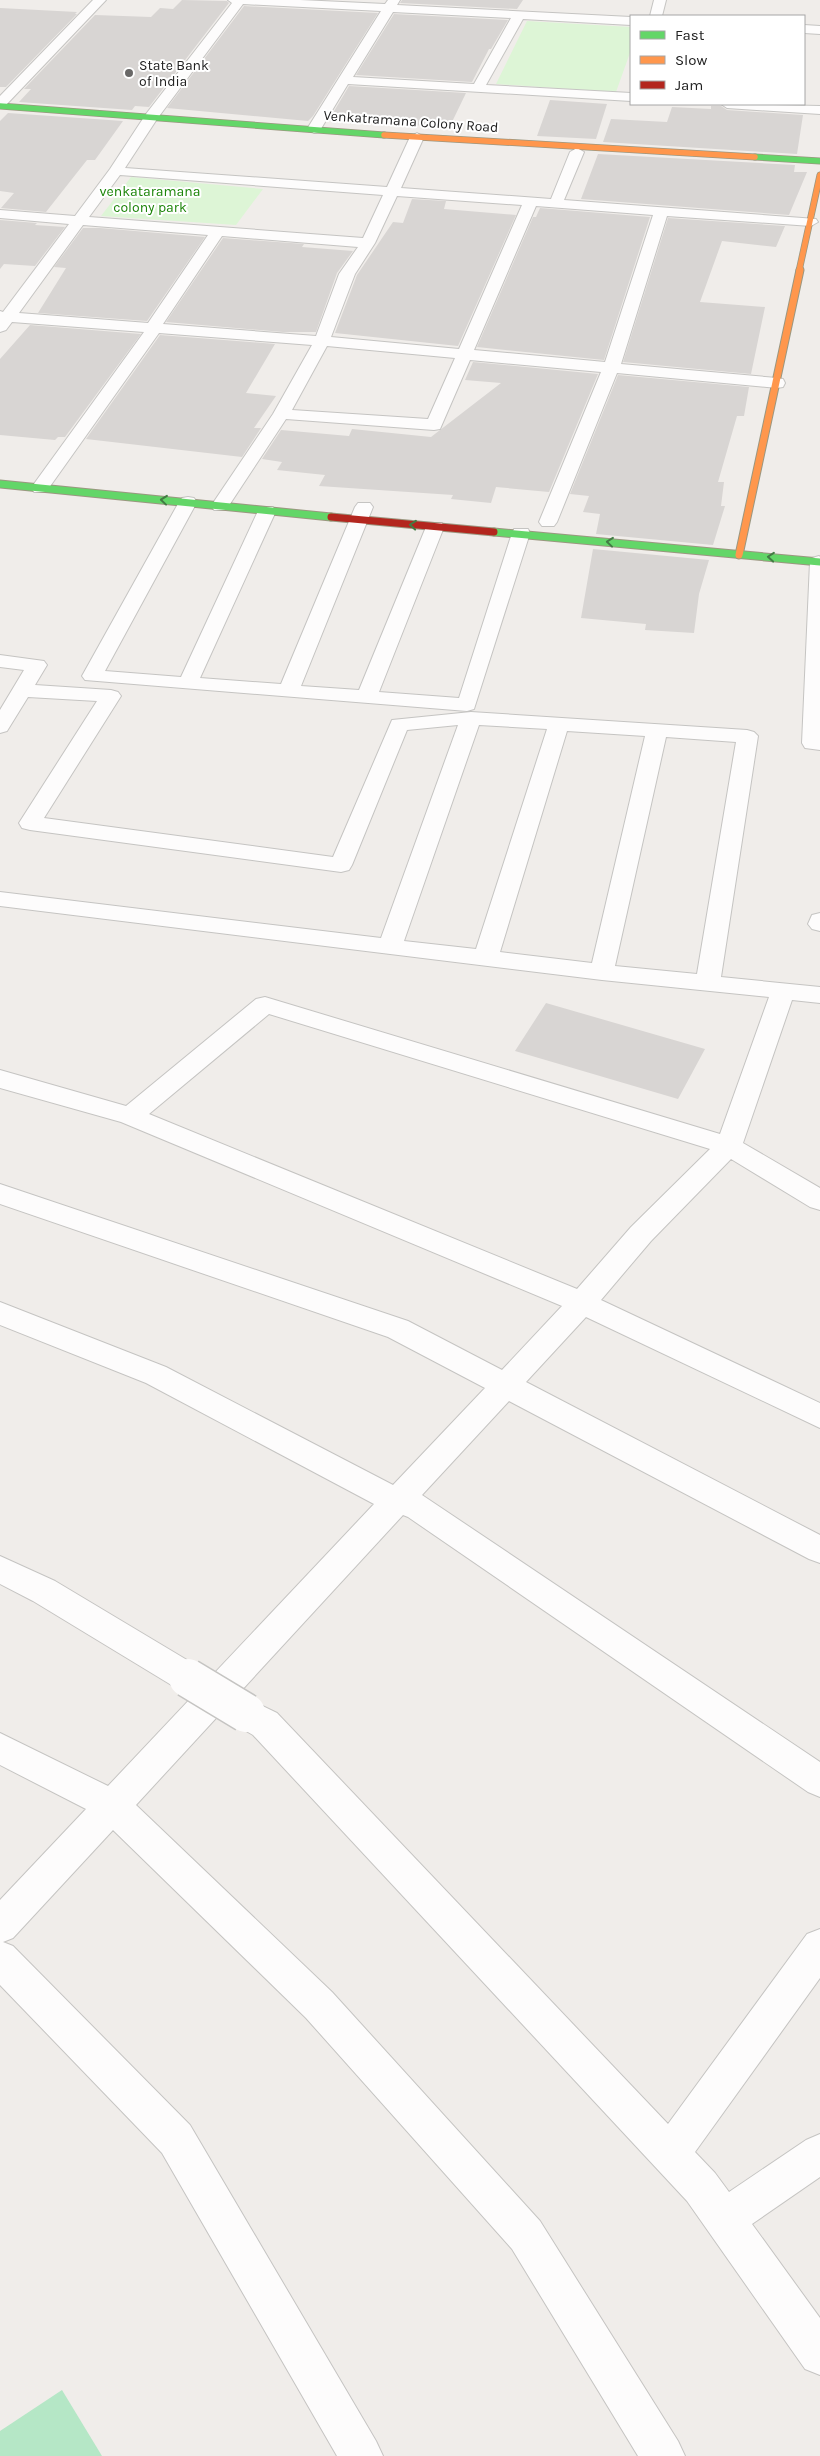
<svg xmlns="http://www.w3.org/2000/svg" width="820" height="2456" viewBox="0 0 820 2456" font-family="Karla,sans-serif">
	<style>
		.park { fill: #ddf5d6 }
		.pitch { fill: #b5e7c6 }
		.building { fill: #d8d5d3 }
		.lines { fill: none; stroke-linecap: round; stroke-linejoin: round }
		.street-casing { stroke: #c5c4c2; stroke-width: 2 }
		.fast-far1-casing { stroke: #9b9780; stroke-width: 7 }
		.fast-casing { stroke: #9b9780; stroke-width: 9 }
		.slow-far1-casing { stroke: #9b9780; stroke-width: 7 }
		.slow-casing { stroke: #9b9780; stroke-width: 9 }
		.jam-casing { stroke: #9b9780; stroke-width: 9 }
		.street { fill: #fdfcfc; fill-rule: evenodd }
		.fast-far1 { stroke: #63d668; stroke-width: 5.5 }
		.fast { stroke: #63d668; stroke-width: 7 }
		.slow-far1 { stroke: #ff974d; stroke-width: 5.5 }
		.slow { stroke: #ff974d; stroke-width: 7 }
		.jam { stroke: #b3261e; stroke-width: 7 }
		.street-bridge-far1-casing { stroke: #c5c4c2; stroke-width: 32; stroke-linecap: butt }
		.street-bridge-casing { stroke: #c5c4c2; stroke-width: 41; stroke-linecap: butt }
		.street-bridge-far1 { stroke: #fdfcfc; stroke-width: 29 }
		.street-bridge { stroke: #fdfcfc; stroke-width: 38 }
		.oneway { stroke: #427c44 }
		.poi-dot { fill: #696867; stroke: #fff; stroke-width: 2 }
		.labels { text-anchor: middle; stroke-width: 4; stroke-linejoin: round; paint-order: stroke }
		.far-poi-label { font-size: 14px; fill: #212121; stroke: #fff; text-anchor: start }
		.far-street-label { font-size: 14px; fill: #212121; stroke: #fff }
		.far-park-label { font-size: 14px; fill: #1c8509; stroke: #fff }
	</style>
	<rect width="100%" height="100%" fill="#f0edea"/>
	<path class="park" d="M527,21L631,27V50L616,92L496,84Z
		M131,177L263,189L236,225L101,216Z"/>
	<path class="pitch" d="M62,2390L102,2456H0V2431Z"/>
	<path class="building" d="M182,0L227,1L229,3L149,107L135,106L132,110L19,102L31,89H24L95,15L151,17L160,8L173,9Z
		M402,0H523L517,9L400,3Z
		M244,6L378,13L313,116L308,121L167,108Z
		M0,8L77,12L75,14H77L6,87H0Z
		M394,14L508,20L491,49H489L472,82L356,75Z
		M349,86L466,93L452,122L447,121L445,129L385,121L330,118Z
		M550,100L607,104L596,139L537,136Z
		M711,106H721L727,110L803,115L797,154L603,142L611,119L667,122L672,107L711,109Z
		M8,113L123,121L95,160H87L46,212L1,208L14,193L0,191V121Z
		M598,154L795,165L794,172H807L789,215L581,199Z
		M412,199L446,201L444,209L516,215L458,346L335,333L357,275L393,222L403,223Z
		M540,208L650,217L604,360L477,347L533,217H536Z
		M668,218L785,226L776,247L722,241L700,302L765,307L751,374L623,362Z
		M0,220L37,223L35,225L65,227L35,266L4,264L0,269Z
		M83,228H100L205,237L147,321L38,313L66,268L54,267Z
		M223,238L304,244L302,247L353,251L337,273L316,332H283L166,322Z
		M30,325L141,334L65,437H58L55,440L0,435V359Z
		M160,335L275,344L246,393L276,396L254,428H261L242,457L86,439Z
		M473,362L598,374L549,492L496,487L491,503L451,499L453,495L319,486L325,475L277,470L282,462L262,459L281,430L349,436L352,429L431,437L501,383L465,380Z
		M618,375L749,387L744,416H737L718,482H724L721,506H725L713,545L596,534L600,514L583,512L589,496L570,494Z
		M593,549L709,560L699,594L694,633L645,630L646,624L581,618Z
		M546,1003L705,1049L678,1099L515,1051Z"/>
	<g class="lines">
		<defs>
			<path id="street" d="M93,0H106L5,106L0,107V96Z
				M228,0H300L385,4L388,0H400L397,5L631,17V25L523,19L486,85L631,93V101L348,84L319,132L314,133L307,129L381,11L243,4L157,119L125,168L387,187L410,137L417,133L424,137L401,188L551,199L570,152L577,148L584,152L564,200L816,219L818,222L811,226L667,216L621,364L777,378L783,379L785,383L783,387L777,388L617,373L557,522L554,526H542L539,522L601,372L470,360L440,429L434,430L286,419L226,510H214L211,506L273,414L312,345L159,333L46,492H34L31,488L144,332L12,322L6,330L0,332V311L3,312L69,224L0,218V210L75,216L110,169L146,114L232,3ZM393,12L511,18L474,84L353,77ZM120,175L383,195L363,238L89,217ZM397,196L522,205L459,349L331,337L355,274L375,243ZM536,206L653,215L605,362L474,350ZM83,225L208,235L148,323L19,313ZM222,236L358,247L339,274L316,336L163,324ZM327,346L455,358L428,419L292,410Z
				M654,0H666L662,16H650Z
				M804,25L820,26V34L804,33Z
				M721,104L820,106V114L727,108Z
				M188,497L194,498L197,502L105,671L181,677L258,511L261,507H273L276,511L200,678L281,684L355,507L358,503H370L373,507L301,686L359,690L426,527L428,523H442L444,527L379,692L459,698L512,533L514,529H528L530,533L474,709L467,711L85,680L82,676L179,502L182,498Z
				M819,556L820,557V750L805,748L802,743L810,562L812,558Z
				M0,655L44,661L47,665L35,685L111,690L118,692L121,696L44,818L333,857L392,720L471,712L747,730L754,732L758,736L721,977L820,987V1003L792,1000L743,1143L820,1188V1210L810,1207L731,1159L651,1241L601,1300L820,1403V1428L586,1317L526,1382L820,1535V1563L809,1559L509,1401L422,1495L820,1762V1797L808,1792L408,1517L403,1515L136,1805L332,1992L540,2221L678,2441L685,2456H638L512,2249L306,2018L113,1830L13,1938L3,1942L13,1946L190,2125L376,2441L383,2456H337L162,2153L0,1985V1900L86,1809L0,1765V1733L108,1786L374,1504L146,1383L0,1325V1302L166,1367L393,1485L485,1388L388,1337L0,1204V1184L408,1321L502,1370L562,1306L121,1122L0,1088V1070L126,1106L256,999L265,997L720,1134L769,997L602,980L0,906V892L381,938L458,725L407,730L352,865L349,870L341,872L30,830L22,828L19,823L97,701L28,697L7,731L0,733V710L24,670L0,667ZM479,725L547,729L476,949L404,941ZM567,731L645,736L592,963L500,952ZM666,737L736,742L697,974L615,966ZM269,1014L710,1149L631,1227L577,1289L149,1114Z
				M820,913V931L812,929L808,924L812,915Z
				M0,1556L55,1581L197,1666L202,1676L197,1686L185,1691L173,1686L33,1601L0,1584Z
				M246,1698L277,1713L668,2124L807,1934L820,1929V1978L695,2152L715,2173L729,2192L806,2140L820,2134V2177L752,2224L820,2318V2375L805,2369L687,2201L253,1735L234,1724L229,1713L234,1702Z"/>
			<path id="fast-far1" d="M0,106L384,135
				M755,157L820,161"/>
			<path id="fast" d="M0,484L331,517
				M494,532L820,562"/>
			<path id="slow-far1" d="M384,135L755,157
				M799,271L820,175"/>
			<path id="slow" d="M739,555L800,270"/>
			<path id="jam" d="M331,517L494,532"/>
		</defs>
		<use href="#street" class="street-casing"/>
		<use href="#fast-far1" class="fast-far1-casing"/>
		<use href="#fast" class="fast-casing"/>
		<use href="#slow-far1" class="slow-far1-casing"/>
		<use href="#slow" class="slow-casing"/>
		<use href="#jam" class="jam-casing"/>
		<use href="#street" class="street"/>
		<use href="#fast-far1" class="fast-far1"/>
		<use href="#fast" class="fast"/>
		<use href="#slow-far1" class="slow-far1"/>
		<use href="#slow" class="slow"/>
		<use href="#jam" class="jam"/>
		<defs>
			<path id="street-bridge-far1" d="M185,1676L190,1679"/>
			<path id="street-bridge" d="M188,1678L246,1713"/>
		</defs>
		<use href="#street-bridge-far1" class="street-bridge-far1-casing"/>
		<use href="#street-bridge" class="street-bridge-casing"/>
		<use href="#street-bridge-far1" class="street-bridge-far1"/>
		<use href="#street-bridge" class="street-bridge"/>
	</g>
	<defs><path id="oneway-chevron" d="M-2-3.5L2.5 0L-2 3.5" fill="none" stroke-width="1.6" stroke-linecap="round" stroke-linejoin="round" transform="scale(1.25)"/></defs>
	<g class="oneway">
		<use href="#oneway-chevron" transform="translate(164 500) rotate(-174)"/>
		<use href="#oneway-chevron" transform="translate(413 525) rotate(-175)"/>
		<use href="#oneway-chevron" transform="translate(610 542) rotate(-174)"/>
		<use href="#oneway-chevron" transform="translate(771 557) rotate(-175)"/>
	</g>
	<circle class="poi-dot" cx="129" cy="73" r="5"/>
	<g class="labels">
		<g class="far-poi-label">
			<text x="139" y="70">State Bank<tspan x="139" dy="16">of India</tspan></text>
		</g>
		<g class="far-street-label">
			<text transform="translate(411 121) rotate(4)" y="5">Venkatramana Colony Road</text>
		</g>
		<g class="far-park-label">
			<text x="150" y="196">venkataramana<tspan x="150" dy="16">colony park</tspan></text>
		</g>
	</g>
	<rect x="630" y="15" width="175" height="90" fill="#ffffff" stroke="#a6a6a6"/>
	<rect x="640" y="31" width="25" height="8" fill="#63d668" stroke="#a6a6a6"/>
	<text x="675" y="40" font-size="15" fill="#212121">Fast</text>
	<rect x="640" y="56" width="25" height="8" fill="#ff974d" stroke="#a6a6a6"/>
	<text x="675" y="65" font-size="15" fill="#212121">Slow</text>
	<rect x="640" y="81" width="25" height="8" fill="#b3261e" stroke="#a6a6a6"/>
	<text x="675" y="90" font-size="15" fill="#212121">Jam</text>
</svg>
